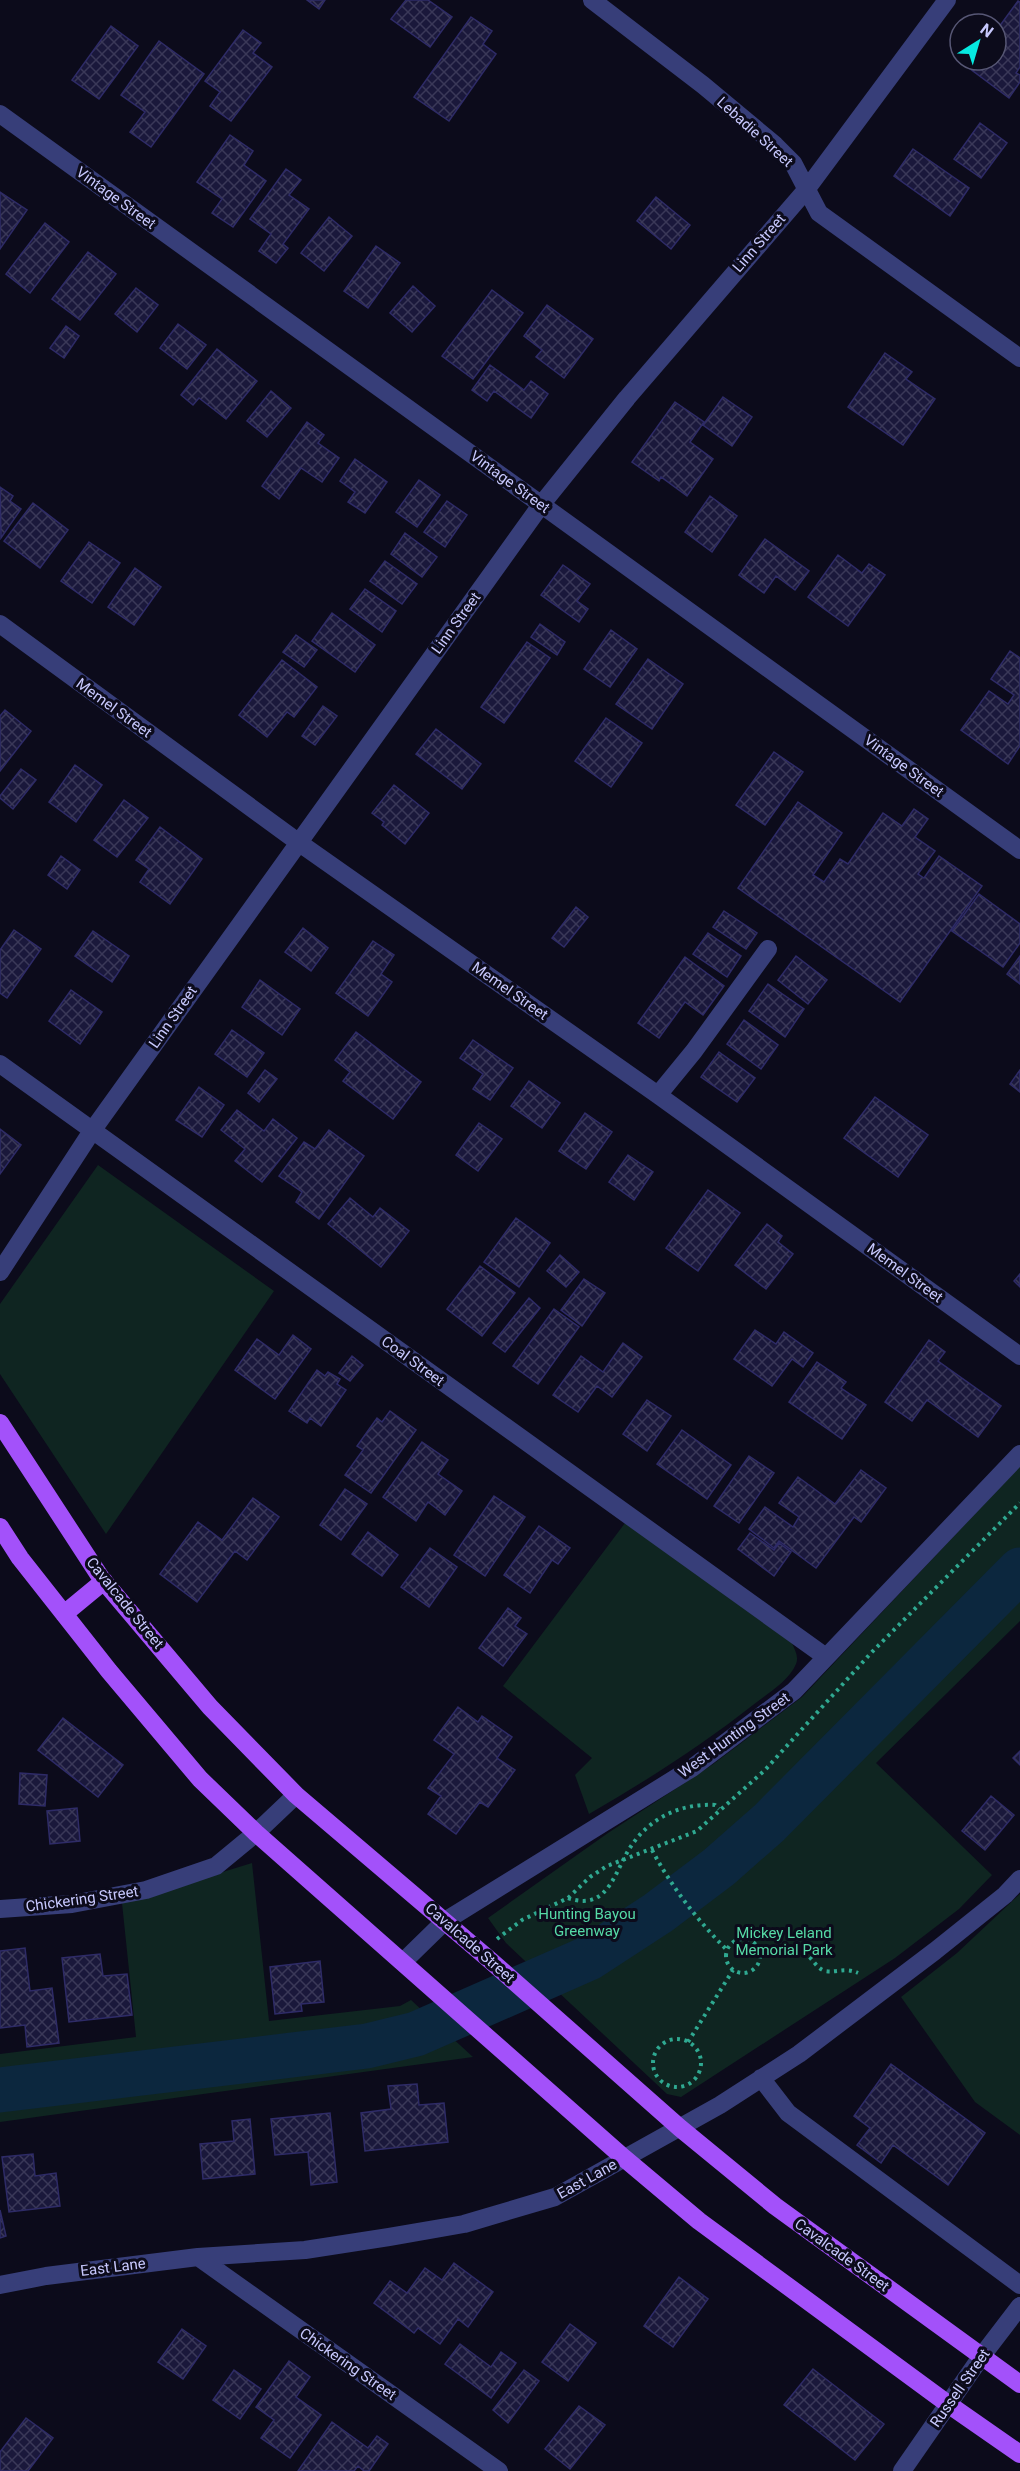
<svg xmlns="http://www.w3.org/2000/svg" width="1020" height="2471" viewBox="0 0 1020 2471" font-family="Roboto,sans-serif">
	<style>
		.green { fill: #0f2521 }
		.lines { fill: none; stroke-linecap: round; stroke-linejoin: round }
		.river { stroke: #0c273e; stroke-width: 45 }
		.building { fill: url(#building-cross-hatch); stroke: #2e2b67; stroke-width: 1.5 }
		.path { stroke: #2fa991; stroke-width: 4; stroke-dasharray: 3 4.5; stroke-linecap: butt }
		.minor { stroke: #373e79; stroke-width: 18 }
		.major { stroke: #a351fa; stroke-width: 18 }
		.labels { text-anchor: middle; stroke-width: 6; stroke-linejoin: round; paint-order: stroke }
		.street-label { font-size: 15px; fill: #c7c8fd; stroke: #0c0b1b }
		.park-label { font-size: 15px; fill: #56daa7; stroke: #0c0b1b }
	</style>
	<defs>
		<pattern id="building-cross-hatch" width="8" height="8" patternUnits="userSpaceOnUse" patternTransform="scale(1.5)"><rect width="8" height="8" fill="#1a183b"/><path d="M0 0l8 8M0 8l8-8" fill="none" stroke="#3a3858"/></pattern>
	</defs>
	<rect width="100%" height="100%" fill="#0c0b1b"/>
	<path class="green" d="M98,1165L274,1291L106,1534L0,1374V1304Z
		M1020,1466V1621L876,1763L992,1875L959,1909L895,1958L681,2097L667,2094L506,1943L488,1918L608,1833L712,1765L802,1697Z
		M625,1523L792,1643C795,1650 799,1657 796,1664C789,1681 767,1694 753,1705C701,1746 646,1781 589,1814L575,1775L592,1758L503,1686Z
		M252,1863L269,2021L400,2006L411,2000L473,2057L0,2122V2054L136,2037L122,1903Z
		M1020,1894V2135L975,2102L901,1997L957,1953Z"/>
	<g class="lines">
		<path class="river" d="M0,2090L367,2046L416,2034L589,1958L658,1913L719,1867L769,1823L1020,1570"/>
	</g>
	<path class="building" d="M307,0H325L319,9Z
		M406,0H428L452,17L430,47L391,19Z
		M1018,1L1020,2V67L1016,73L1020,75V82L1009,98L969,68L975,60H996V31Z
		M471,17L492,31L483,44L496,54L449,121L414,97Z
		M111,26L138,46L99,99L72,80Z
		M243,30L261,43L253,53L272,67L231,121L210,106L220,92L205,81Z
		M159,41L204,74L151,147L130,132L145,112L121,95Z
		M980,123L1007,143L981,178L954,159Z
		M230,135L253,151L244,165L266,181L233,227L212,213L222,199L197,182Z
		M913,149L969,188L950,216L894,176Z
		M286,169L301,180L289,195L309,209L283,244L288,248L276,263L259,251L271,234L250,219Z
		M0,192L27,210L0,249Z
		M656,197L690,225L671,249L637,221Z
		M329,217L352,236L324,271L301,253Z
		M45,223L69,242L30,293L6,274Z
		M376,246L400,263L368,308L344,291Z
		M88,252L116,274L80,320L52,299Z
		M413,286L435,306L412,332L390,313Z
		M136,288L158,305L137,332L115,314Z
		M492,290L523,313L473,379L442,356Z
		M547,305L593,339L564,378L536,357L542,350L524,336Z
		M178,324L206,345L187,369L160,348Z
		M66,326L79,336L64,358L50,348Z
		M217,349L257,381L226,419L199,398L193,405L181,395Z
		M885,353L912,372L906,379L935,399L903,445L848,407Z
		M490,365L524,390L531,381L548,394L531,418L494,391L487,401L472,390Z
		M271,391L291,408L267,437L247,421Z
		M723,397L752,417L732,446L703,425Z
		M675,402L704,422L690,442L713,459L687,496L661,477L659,481L632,462Z
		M307,422L324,435L318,443L339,458L322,482L301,468L279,499L262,486Z
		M355,459L387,482L365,513L348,502L355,492L340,481Z
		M419,480L440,495L417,527L396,512Z
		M0,487L13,496L10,501L21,509L1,538Z
		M710,496L737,516L712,552L685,532Z
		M447,501L467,515L445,547L424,532Z
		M33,503L68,530L40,568L4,541Z
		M405,533L437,557L422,577L391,554Z
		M765,539L809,571L795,590L776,576L764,593L739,575Z
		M89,542L120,563L92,603L61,581Z
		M838,555L862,573L869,564L885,575L848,626L808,597Z
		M385,561L417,584L402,604L370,581Z
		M563,565L590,584L577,601L588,609L579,622L541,595Z
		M135,568L161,587L134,625L108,607Z
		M365,589L396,611L382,632L350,609Z
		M332,613L375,645L355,672L312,641Z
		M540,624L565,642L557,655L531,637Z
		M611,630L637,649L610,687L584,669Z
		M296,635L317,650L304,667L283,652Z
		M527,642L550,658L504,723L481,707Z
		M1010,651L1020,658V746L1008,764L961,730L989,691L1008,704L1014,695L991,679Z
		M648,659L683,684L652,729L616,704Z
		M282,660L317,687L294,717L287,712L267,737L239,715Z
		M323,706L337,716L315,745L302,736Z
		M5,710L31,731L0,771V716Z
		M606,718L642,743L611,787L575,761Z
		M436,729L481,764L462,789L416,754Z
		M774,752L803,772L765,825L736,805Z
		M75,765L102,785L76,822L49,802Z
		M21,769L36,780L13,809L0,798V796Z
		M394,785L429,813L405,844L382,825L384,822L372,813Z
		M124,800L148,818L117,857L94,840Z
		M798,802L842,833L813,875L824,882L840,859L848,864L883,813L902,826L914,809L928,819L915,837L935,851L918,874L924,878L939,856L982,886L900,1002L738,888Z
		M160,827L202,859L170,904L140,882L149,869L136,860Z
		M61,856L80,870L67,889L48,875Z
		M979,894L1020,924V943L1003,967L952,931Z
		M576,907L588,917L564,947L552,938Z
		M724,911L757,933L746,949L713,927Z
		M303,928L328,948L311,971L285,952Z
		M14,930L41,949L7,998L0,993V950Z
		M93,931L129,956L112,982L75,956Z
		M708,933L741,956L727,977L693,954Z
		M373,941L394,955L381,974L392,982L368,1016L336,993Z
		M796,956L827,980L808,1004L778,980Z
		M1020,956V984L1007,974Z
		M685,957L724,986L703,1015L685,1002L659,1038L638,1023Z
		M260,980L300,1009L282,1035L242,1007Z
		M768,984L804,1009L785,1037L749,1011Z
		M71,990L102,1012L80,1044L49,1021Z
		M744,1020L778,1045L761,1069L727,1044Z
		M232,1030L264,1053L247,1077L215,1054Z
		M356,1032L421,1082L393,1119L343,1081L350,1072L335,1060Z
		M473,1040L513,1068L490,1100L473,1089L483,1074L460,1058Z
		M719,1052L755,1078L737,1102L701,1077Z
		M265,1070L277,1079L259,1102L248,1093Z
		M1020,1070V1092L1010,1084Z
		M529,1081L560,1103L542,1128L511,1106Z
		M199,1087L224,1105L202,1137L176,1120Z
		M875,1097L928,1135L898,1177L844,1138Z
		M237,1110L264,1131L273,1119L297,1138L262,1182L235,1161L245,1149L221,1130Z
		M585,1113L612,1132L586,1169L559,1151Z
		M479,1123L502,1139L478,1171L456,1155Z
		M0,1129L21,1145L0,1174Z
		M329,1130L364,1156L319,1219L296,1202L302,1192L279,1176L304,1142L315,1149Z
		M628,1155L653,1172L634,1200L609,1182Z
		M708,1190L740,1213L698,1271L666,1248Z
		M350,1198L373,1217L380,1208L409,1231L381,1267L328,1224Z
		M516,1218L550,1243L519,1287L484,1262Z
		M767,1224L782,1236L778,1242L793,1254L766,1289L735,1265Z
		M560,1255L579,1272L566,1287L547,1271Z
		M480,1266L515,1293L482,1336L447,1309Z
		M1020,1274V1287L1014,1281Z
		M584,1279L605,1293L582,1326L561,1310Z
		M529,1298L540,1308L505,1352L493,1343Z
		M554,1309L579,1327L538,1384L513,1366Z
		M755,1330L776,1344L784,1332L813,1353L803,1367L792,1359L772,1386L734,1359Z
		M293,1335L311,1349L275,1399L235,1370L257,1339L279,1355Z
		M929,1340L945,1352L938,1361L1001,1406L978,1437L927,1400L912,1421L885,1402Z
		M623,1343L642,1357L612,1397L597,1386L578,1412L553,1395L581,1356L603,1372Z
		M352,1356L363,1365L350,1381L339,1373Z
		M817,1362L846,1382L841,1388L866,1405L842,1439L789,1402Z
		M317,1370L325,1376L328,1372L340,1379L337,1384L346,1390L321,1426L310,1418L307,1423L289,1411Z
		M647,1400L671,1416L647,1451L623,1434Z
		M390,1411L416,1430L371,1493L345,1475L363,1450L357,1446L377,1418L382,1422Z
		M682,1430L731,1465L707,1499L657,1464Z
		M422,1442L448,1460L438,1474L462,1491L445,1515L428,1502L416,1521L383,1497Z
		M749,1456L774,1473L739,1523L714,1506Z
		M861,1470L886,1488L861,1522L854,1517L816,1568L779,1541L774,1548L749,1529L765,1507L793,1527L799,1517L779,1503L798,1477L835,1504Z
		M345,1489L367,1504L341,1540L320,1525Z
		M494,1496L525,1517L485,1576L454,1555Z
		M253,1498L279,1517L247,1560L235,1551L197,1602L160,1574L198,1522L222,1540Z
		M539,1526L570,1548L558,1564L552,1560L530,1593L504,1575Z
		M368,1532L398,1555L382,1576L352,1554Z
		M750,1533L774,1550L779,1543L791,1552L774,1576L738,1549Z
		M430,1548L457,1567L429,1607L401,1587Z
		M508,1608L521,1618L515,1626L527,1634L503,1666L479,1648Z
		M458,1707L478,1722L482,1716L512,1737L497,1758L515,1770L488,1807L480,1802L456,1834L428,1814L441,1796L428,1788L454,1754L434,1740Z
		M63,1718L123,1765L98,1797L38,1750Z
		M1020,1751V1765L1013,1758Z
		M20,1773L47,1775L45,1806L19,1804Z
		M991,1796L1014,1815L985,1850L962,1831Z
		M77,1808L80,1841L50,1844L47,1811Z
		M25,1948L30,1991L52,1988L59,2043L27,2047L25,2025L0,2028V1951Z
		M100,1954L103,1976L127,1974L132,2015L69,2022L62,1958Z
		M320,1961L324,2002L301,2004L302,2011L275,2014L270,1967Z
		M891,2064L985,2133L948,2185L893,2145L881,2163L857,2145L870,2128L854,2116Z
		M417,2084L419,2105L444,2103L448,2142L365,2151L361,2113L391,2109L388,2086Z
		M330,2113L337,2182L311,2185L308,2152L275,2155L271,2119Z
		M250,2119L255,2174L203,2179L200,2144L234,2141L232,2121Z
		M33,2154L35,2176L56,2173L60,2206L9,2212L2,2157Z
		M0,2210L6,2236L0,2238Z
		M454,2263L493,2292L468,2327L458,2319L440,2344L418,2328L414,2333L374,2303L390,2281L407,2293L425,2268L442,2280Z
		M679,2277L708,2299L673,2347L644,2326Z
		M570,2324L596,2343L568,2381L542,2362Z
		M182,2329L206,2346L183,2379L158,2362Z
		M460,2344L491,2367L501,2352L516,2363L491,2398L445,2364Z
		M289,2361L310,2377L296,2397L321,2415L290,2458L261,2438L274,2420L256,2407Z
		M813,2369L884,2424L855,2460L784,2405Z
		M234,2370L261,2389L240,2419L213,2400Z
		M524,2370L539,2381L508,2423L493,2410Z
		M579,2406L605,2425L570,2469L545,2449Z
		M26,2418L53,2438L28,2471H0V2452Z
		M332,2422L368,2448L377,2436L388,2444L369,2471H364L358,2466L354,2471H298Z"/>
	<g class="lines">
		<path class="path" d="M652,1850C671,1886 697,1920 726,1949
			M568,1898C611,1913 615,1866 634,1842C653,1816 684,1803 715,1805L719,1809
			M726 1956a17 17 0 1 1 34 0a17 17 0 1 1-34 0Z
			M497,1939L522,1920L568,1898L590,1877L607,1866L697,1831L765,1770L871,1653L1020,1503
			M759,1949C773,1949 795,1946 807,1955C814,1960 816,1968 825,1971C837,1973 844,1967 858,1973
			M653 2063a24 24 0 1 1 48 0a24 24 0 1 1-48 0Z
			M688,2042L733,1970"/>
		<path class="minor" d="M592,0L703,85L775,145L793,163L819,213L1020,358
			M0,114L1020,850
			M0,624L298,842L658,1095L1020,1356
			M0,1064L826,1657
			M658,1095L694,1051L768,949
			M0,1272L92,1131L541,505L627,398L806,190L947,0
			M0,1909L72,1904L146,1890L216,1866L256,1833L296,1795
			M403,1962L445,1921L692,1768L794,1691L1020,1454
			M761,2078L788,2113L1020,2285
			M198,2257L499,2471
			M0,2285L46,2276L198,2257L305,2250L389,2237L464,2224L555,2197L720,2105L799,2054L935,1951L1005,1895L1020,1879
			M902,2471L981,2357L1020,2306"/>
		<path class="major" d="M0,1423L101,1578L210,1707L296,1795L491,1961L680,2128L775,2206L1020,2384
			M0,1527L20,1558L109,1671L200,1779L256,1833L624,2158L699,2221L948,2404L1020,2454
			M64,1614L104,1581"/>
	</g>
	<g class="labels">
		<g class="street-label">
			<text transform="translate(755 132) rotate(42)" y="5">Lebadie Street</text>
			<text transform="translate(116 198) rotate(36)" y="5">Vintage Street</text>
			<text transform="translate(759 243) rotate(-49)" y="5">Linn Street</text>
			<text transform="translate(510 482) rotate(36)" y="5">Vintage Street</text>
			<text transform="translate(456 623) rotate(-54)" y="5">Linn Street</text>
			<text transform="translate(114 708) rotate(36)" y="5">Memel Street</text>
			<text transform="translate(904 766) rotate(36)" y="5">Vintage Street</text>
			<text transform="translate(510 991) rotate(35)" y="5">Memel Street</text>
			<text transform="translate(173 1017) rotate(-55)" y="5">Linn Street</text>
			<text transform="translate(905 1273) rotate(36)" y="5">Memel Street</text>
			<text transform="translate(413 1361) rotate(36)" y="5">Coal Street</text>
			<text transform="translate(125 1603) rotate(51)" y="5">Cavalcade Street</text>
			<text transform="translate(734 1735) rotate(-36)" y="5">West Hunting Street</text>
			<text transform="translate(82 1899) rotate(-8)" y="5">Chickering Street</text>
			<text transform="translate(470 1943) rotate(41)" y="5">Cavalcade Street</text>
			<text transform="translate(587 2179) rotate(-29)" y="5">East Lane</text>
			<text transform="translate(842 2255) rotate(36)" y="5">Cavalcade Street</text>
			<text transform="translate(113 2267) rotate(-7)" y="5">East Lane</text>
			<text transform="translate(348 2364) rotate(35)" y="5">Chickering Street</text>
			<text transform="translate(960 2388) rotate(-55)" y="5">Russell Street</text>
		</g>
		<g class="park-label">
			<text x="587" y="1919">Hunting Bayou<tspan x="587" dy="17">Greenway</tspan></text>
			<text x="784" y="1938">Mickey Leland<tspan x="784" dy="17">Memorial Park</tspan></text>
		</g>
	</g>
	<g transform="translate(978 42) rotate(37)"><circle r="28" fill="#0c0b1b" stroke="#575775" stroke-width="1.5"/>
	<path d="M0-4.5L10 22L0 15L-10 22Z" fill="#06eae1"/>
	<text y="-9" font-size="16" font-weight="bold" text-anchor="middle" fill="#c7c8fd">N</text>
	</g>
</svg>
